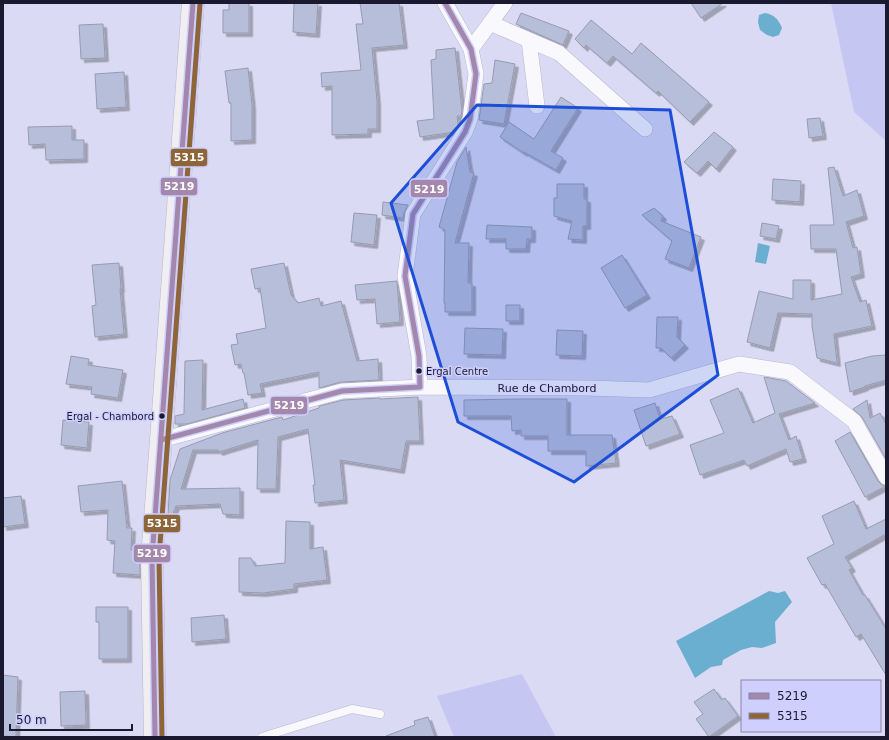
<svg xmlns="http://www.w3.org/2000/svg" width="889" height="740" viewBox="0 0 889 740" font-family="'DejaVu Sans',sans-serif">
	<style>
		.green { fill: #c6c6f2 }
		.water { fill: #6bafd0 }
		.building { fill: #b7beda; stroke: #979bb0; filter: url(#shadow) }
		.lines { fill: none; stroke-linecap: round; stroke-linejoin: round }
		.lane-casing { stroke: #b7b7ce; stroke-width: 9 }
		.street-casing { stroke: #b7b7ce; stroke-width: 16 }
		.secondary-casing { stroke: #b7b7ce; stroke-width: 23 }
		.lane { stroke: #f9f9fd; stroke-width: 8 }
		.street { stroke: #f9f9fd; stroke-width: 15 }
		.secondary { stroke: #f1eef1; stroke-width: 22 }
		.bus-1-casing { stroke: #cfcffe; stroke-width: 8 }
		.bus-2-casing { stroke: #cfcffe; stroke-width: 8 }
		.bus-1 { stroke: #a387ad; stroke-width: 5 }
		.bus-2 { stroke: #8e6539; stroke-width: 5 }
		.marked { fill: #1d4ed8; fill-opacity: 0.2; stroke: #1d4ed8; stroke-width: 3; stroke-linejoin: round }
		.bus-dot { fill: #1b192f; stroke: #cfcffe; stroke-width: 1.5 }
		.labels { text-anchor: middle; stroke-width: 3; stroke-linejoin: round; paint-order: stroke }
		.bus-label { font-size: 10px; fill: #1b192f; stroke: #cfcffe; text-anchor: start }
		.street-label { font-size: 11px; fill: #1b192f; stroke: #cfcffe }
		.line-badge { stroke: #cfcffe; stroke-width: 1.5 }
		.badge-label { font-size: 11px; text-anchor: middle; font-weight: bold; fill: #fff }
	</style>
	<defs>
		<filter id="shadow"><feDropShadow dx="3.5" dy="3.5" stdDeviation="0" flood-color="#0004"/></filter>
	</defs>
	<rect width="100%" height="100%" fill="#dadaf4"/>
	<path class="green" d="M831,3H886V141L854,112Z
		M522,674L556,737H454L437,696Z"/>
	<path class="water" d="M765,13C775,15 778,19 782,28L779,35L773,37L767,35L760,30L758,22L759,15Z
		M758,243L770,246L766,264L755,262Z
		M769,591L778,593L785,591L792,602L775,622L776,643L762,648L752,647L741,650L723,660L722,665L711,667L695,678L676,641Z"/>
	<path class="building" d="M229,3H249V33H223V10H229Z
		M294,3H318L316,34L293,32Z
		M360,3H399L404,45L372,48L377,101V129H368V134L332,135V86L322,87L321,73L361,70L356,24H363Z
		M691,3H723L701,18Z
		M521,13L569,31L563,45L516,24Z
		M591,20L632,54L641,43L709,102L690,122L658,91L656,93L613,56L607,63L586,45L584,48L575,39Z
		M103,24L105,58L81,59L79,25Z
		M455,48L462,111L461,116H457L458,124L457,128L454,132L420,137L417,121L434,119L431,60L436,59V50Z
		M495,60L515,64L504,124L479,120L484,84L492,83Z
		M248,68L252,105V140L231,141V103H229L225,71Z
		M124,72L126,107L97,109L95,74Z
		M561,97L578,108L551,151L563,158L556,170L524,152V153L500,137L509,122L534,139Z
		M820,118L823,136L809,138L807,119Z
		M72,126V140H84V159L46,160L45,144L29,145L28,127Z
		M714,132L733,147L716,169L708,161L697,173L684,162Z
		M466,147L470,172L474,173L455,243H469L468,283H472V312H445V303H444L445,230L439,227L457,162Z
		M834,167L843,196L857,190L864,216L846,222L853,248L857,247L861,274L851,277L860,302L866,300L872,326L834,334L837,363L817,358L812,326V314L778,313L770,348L747,342L759,291L793,299V280H811V300L842,294L836,249H811L810,225H834L828,168Z
		M773,179L801,181L800,202L772,200Z
		M557,184H584V199H587V226H583V240L568,239L572,221L554,216V198H557Z
		M383,202L408,205L404,213L403,218L382,215Z
		M654,208L663,216L661,221L701,237L689,268L665,259L672,241L642,215Z
		M354,213L377,215L374,245L351,242Z
		M762,223L779,226L776,239L760,236Z
		M487,225L532,227V239H527L526,249H506V239H486Z
		M622,255L647,295L625,308L601,268Z
		M119,263L121,289H120L124,334L95,337L92,306L96,305L92,265Z
		M284,263L291,295L298,303L319,298L321,306L341,301L357,361L378,359L379,380L341,382L319,388V372L260,384L262,393L248,395L244,373H243L241,364L235,365L231,345L238,344L236,334L266,328L260,288L255,289L251,269Z
		M397,281L400,322L377,324L375,299L357,300L355,285Z
		M506,305H520V321H506Z
		M657,317H678L677,337L685,345L671,358L661,348H656Z
		M465,328L503,329L502,355L464,354Z
		M557,330L583,331L582,356L556,355Z
		M886,355V380L865,386V387L850,392L845,363L872,356Z
		M71,356L89,359L88,365L123,370L118,398L91,394L92,387L66,384Z
		M203,360L202,410L243,399L245,408L187,424H175V416L184,414L185,361Z
		M764,377L786,381L815,403L779,414L789,440L796,436L803,459L790,462L786,449L747,466L744,460L700,475L690,445L724,433L710,400L738,388L753,423L775,413Z
		M418,397L420,441H406L401,470L340,460L344,500L315,503L313,485H315L308,429L278,437L276,489H257L258,440L219,452L218,450H193L181,489L240,488V515L223,514L220,504L176,506L172,516L168,515L170,480L180,449L222,433L282,417L283,420L319,408V406L343,400L380,398V399Z
		M518,399H567V435H612L616,463L586,466V451H548V436H521V430L512,431L511,416H464V400Z
		M867,400L870,418L880,413L886,424V459L862,417L853,409Z
		M655,403L660,419L672,416L680,434L646,446L634,410Z
		M63,420L89,422L87,448L61,445Z
		M850,432L878,481L882,485L886,486L865,497L835,441Z
		M122,481L127,528H132L131,550H140V575L113,573L115,541L107,540L108,510L81,512L78,486Z
		M21,496L25,524L3,527V498Z
		M854,501L866,529L886,519V534L845,557L852,568L849,570L863,595H865L886,629V675L861,634L856,637L825,584L822,585L807,558L834,544L822,516Z
		M286,521L310,522V549L323,547L327,580L294,584V589L263,593L239,592V558H251L255,566L285,563Z
		M96,607H128V659H99V622H96Z
		M224,615L226,639L192,642L191,618Z
		M3,675L18,677L16,737L3,736Z
		M714,689L722,700L725,698L738,716L709,737L696,719L703,714L694,702Z
		M85,691L86,725L61,726L60,692Z
		M428,717L435,737H387L386,736L415,725L414,721Z"/>
	<g class="lines">
		<defs>
			<path id="lane" d="M262,737L352,709L380,714"/>
			<path id="street" d="M490,23L559,53L645,129
				M529,40L537,106
				M471,49L505,3
				M420,387L419,356L405,276L413,214L465,132L470,119L476,74L471,49L445,3
				M161,440L342,391L420,387L587,388L649,390L739,364L790,372L854,421L886,477"/>
			<path id="secondary" d="M155,737L152,558L161,440L193,3"/>
		</defs>
		<use href="#lane" class="lane-casing"/>
		<use href="#street" class="street-casing"/>
		<use href="#secondary" class="secondary-casing"/>
		<use href="#lane" class="lane"/>
		<use href="#street" class="street"/>
		<use href="#secondary" class="secondary"/>
		<defs>
			<path id="bus-1" d="M420,387L419,356L405,276L413,214L465,132L470,119L476,74L471,49L445,3
				M161,440L342,391L420,387
				M155,737L152,558L193,3"/>
			<path id="bus-2" d="M162,737L159,558L200,4"/>
		</defs>
		<use href="#bus-1" class="bus-1-casing"/>
		<use href="#bus-2" class="bus-2-casing"/>
		<use href="#bus-1" class="bus-1"/>
		<use href="#bus-2" class="bus-2"/>
	</g>
	<path class="marked" d="M477,105L670,110L718,375L574,482L458,422L391,203Z"/>
	<g class="bus-dot">
		<circle cx="419" cy="371" r="3.5"/>
		<circle cx="162" cy="416" r="3.5"/>
	</g>
	<g class="labels">
		<g class="bus-label">
			<text x="426" y="375">Ergal Centre</text>
			<text x="154" y="420" text-anchor="end">Ergal - Chambord</text>
		</g>
		<g class="street-label">
			<text x="547" y="392">Rue de Chambord</text>
		</g>
	</g>
	<g class="line-badge">
		<rect x="170" y="148" width="38" height="19" rx="4" fill="#8e6539"/>
		<rect x="160" y="177" width="38" height="19" rx="4" fill="#a387ad"/>
		<rect x="410" y="179" width="38" height="19" rx="4" fill="#a387ad"/>
		<rect x="270" y="396" width="38" height="19" rx="4" fill="#a387ad"/>
		<rect x="143" y="514" width="38" height="19" rx="4" fill="#8e6539"/>
		<rect x="133" y="544" width="38" height="19" rx="4" fill="#a387ad"/>
	</g>
	<g class="badge-label">
		<text x="189" y="161">5315</text>
		<text x="179" y="190">5219</text>
		<text x="429" y="193">5219</text>
		<text x="289" y="409">5219</text>
		<text x="162" y="527">5315</text>
		<text x="152" y="557">5219</text>
	</g>
	<rect width="889" height="740" fill="none" stroke="#1b192f" stroke-width="8"/>
	<rect x="741" y="680" width="140" height="52" fill="#cfcffe" stroke="#8786ab"/>
	<rect x="749" y="693" width="20" height="6" fill="#a387ad" stroke="#8786ab"/>
	<text x="777" y="700" font-size="12" fill="#1b192f">5219</text>
	<rect x="749" y="713" width="20" height="6" fill="#8e6539" stroke="#8786ab"/>
	<text x="777" y="720" font-size="12" fill="#1b192f">5315</text>
	<path d="M10 724v6h122v-6" fill="none" stroke="#1b192f" stroke-width="2"/>
	<text x="16" y="724" font-size="12" fill="#1b192f" stroke="#cfcffe" stroke-width="3" paint-order="stroke">50 m</text>
</svg>
